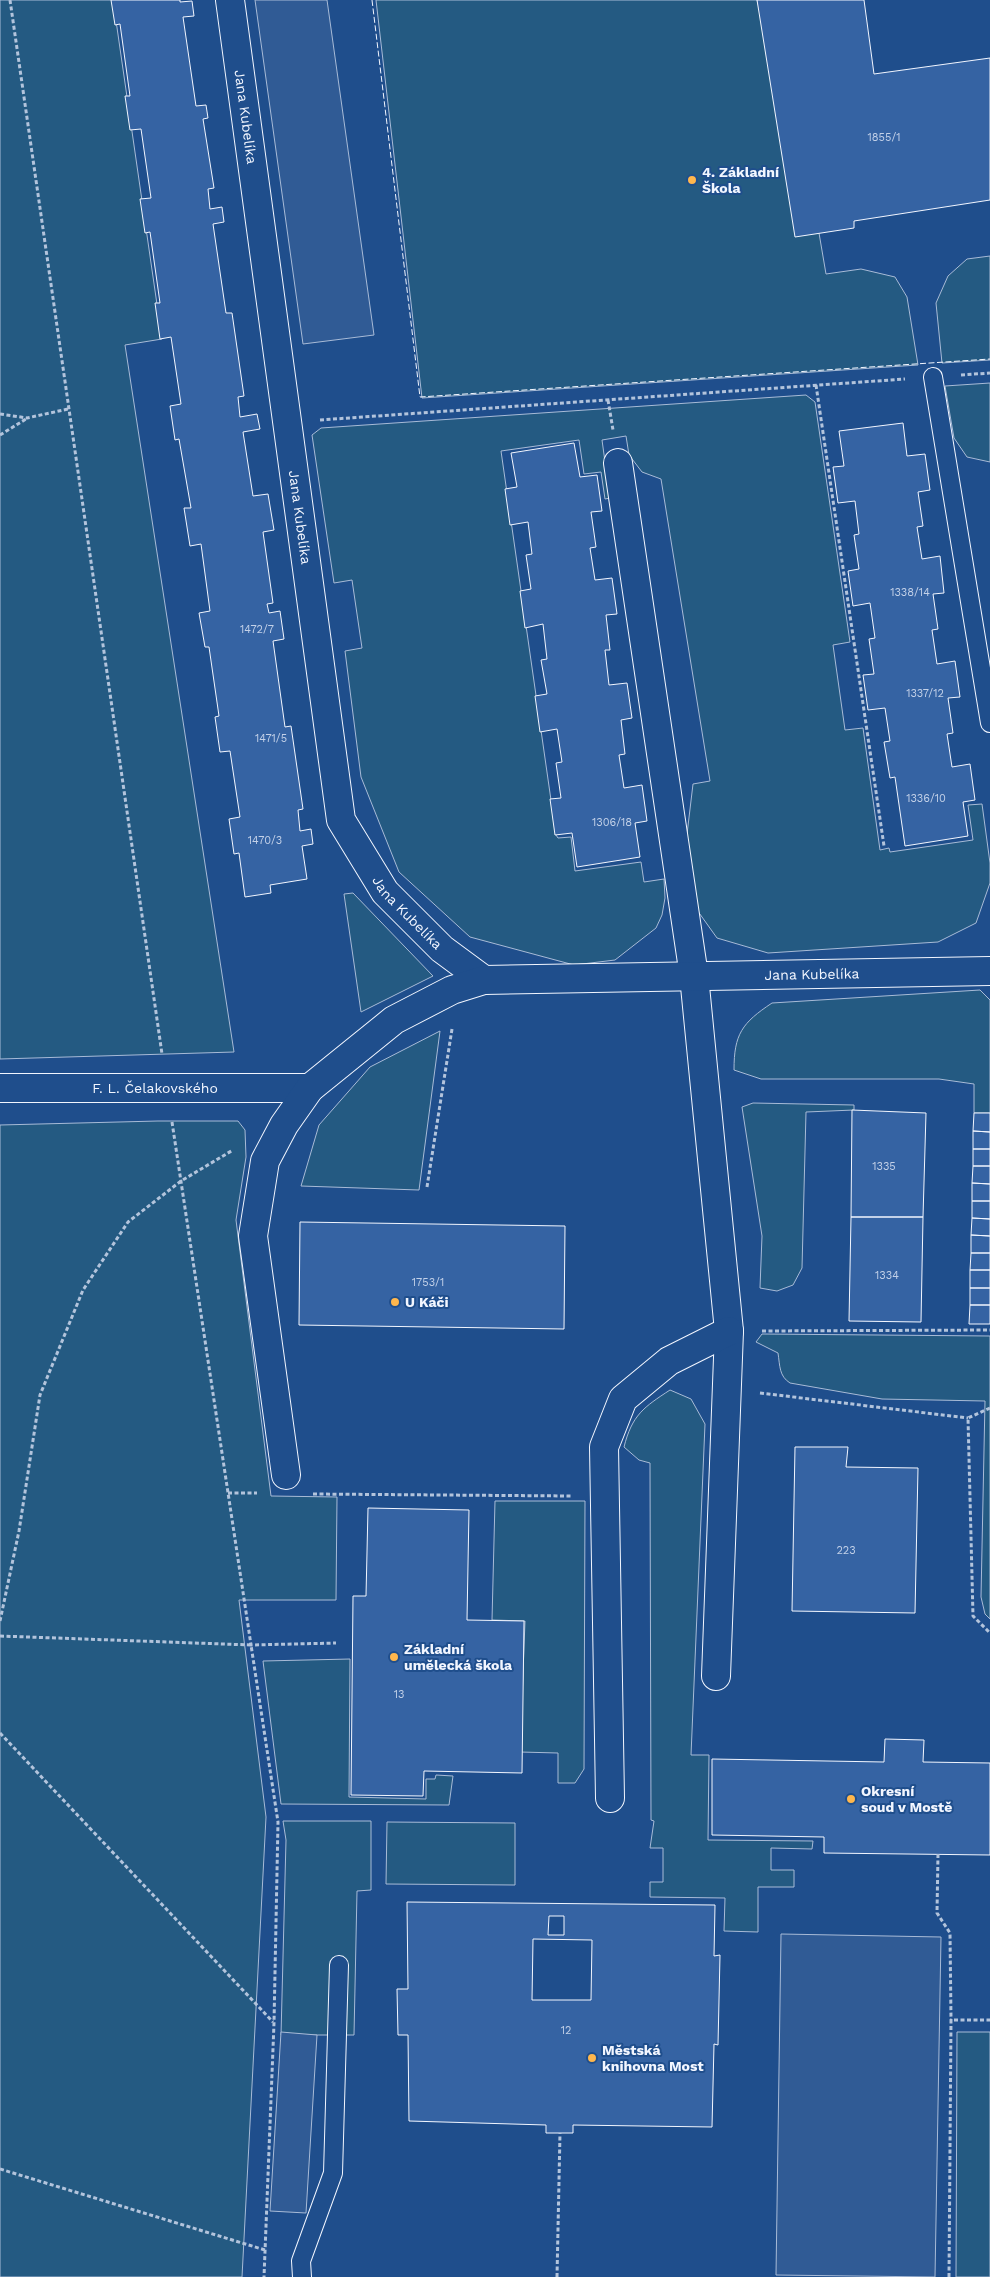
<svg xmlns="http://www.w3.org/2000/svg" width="990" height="2277" viewBox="0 0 990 2277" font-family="'Work Sans',sans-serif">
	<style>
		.green { fill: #245a82; stroke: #a8bbd7 }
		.parking { fill: #305b95; stroke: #a8bbd7 }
		.building { fill: #3563a3; stroke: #f2f6ff; fill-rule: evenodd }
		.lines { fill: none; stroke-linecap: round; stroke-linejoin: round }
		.service-casing { stroke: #f2f6ff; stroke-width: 20 }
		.minor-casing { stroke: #f2f6ff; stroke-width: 30 }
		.path { stroke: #b3c4dc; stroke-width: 3; stroke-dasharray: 4 2.5; stroke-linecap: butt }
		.service { stroke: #1f4e8c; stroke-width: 18 }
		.minor { stroke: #1f4e8c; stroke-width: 28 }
		.fence { stroke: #f2f6ff; stroke-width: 1; stroke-dasharray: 6 2.5; stroke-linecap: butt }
		.poi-dot { fill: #ffb74d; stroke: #1f4e8c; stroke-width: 2 }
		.labels { text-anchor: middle; stroke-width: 4; stroke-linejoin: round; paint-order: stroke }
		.number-label { font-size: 11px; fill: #c3d1e8 }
		.street-label { font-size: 14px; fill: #f2f6ff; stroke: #1f4e8c }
		.poi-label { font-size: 14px; font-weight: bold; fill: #f2f6ff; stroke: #1f4e8c; text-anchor: start }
	</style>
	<rect width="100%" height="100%" fill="#1f4e8c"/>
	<path class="green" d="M0,0H113L162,339L125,345L234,1052L0,1059Z
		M376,0H757L819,233L826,274L861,269L895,277L907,297L918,365L422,398Z
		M990,256V360L942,363L936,303L948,276L967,259Z
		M990,383V462L967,457L954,438L945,386Z
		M806,395L815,402L850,642L833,645L845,730L863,728L880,850L889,848L890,852L973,840L968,805L982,804L990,863V883L976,923L938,942L768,953L717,938L697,910L685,851L693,784L710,781L661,479L642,472L629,455L626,436L602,440L610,498L605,499L601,472L584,474L579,440L501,451L556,835L558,838L571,837L575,871L641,862L644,882L664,879L665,898L662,915L656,928L615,960L574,965L470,937L399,872L361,777L345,651L362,648L352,580L334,583L312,435L321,428Z
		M353,893L433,976L361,1012L344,894Z
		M980,990L990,1000V1113H974V1084L939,1079H761L734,1070C734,1034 742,1023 772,1003Z
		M440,1031L419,1190L301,1186L319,1125L370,1067Z
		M753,1103L854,1105V1110L806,1112L802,1268L793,1285L777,1291L760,1288L762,1236L742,1107Z
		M158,1121H238L245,1130L246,1157L236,1220L271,1496L337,1497L336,1600H239L266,1817L242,2277H0V1125Z
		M762,1334L990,1336V1619L985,1614L981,1597L985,1401L882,1399L790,1383C779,1376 780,1366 778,1353L756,1342Z
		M670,1390L691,1399L705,1424L691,1755H709L708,1840L813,1841L812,1849L771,1848V1870H794V1887H758V1932L724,1931L725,1898L650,1897V1882H663V1848H650L654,1821L651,1820L650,1463L639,1460L624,1447C632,1415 644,1407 670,1390Z
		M495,1501H585L584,1769L575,1783H558V1753L520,1752L525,1621L492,1620Z
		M350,1659L349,1797L426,1799V1779H435L436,1775L453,1776L449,1805L281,1804L263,1661Z
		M283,1821H371V1890L357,1891L354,2035H281L286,1840Z
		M387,1822L515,1823V1885L386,1884Z
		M957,2032H990V2277H956Z"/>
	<path class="parking" d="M255,0H327L374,335L303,344Z
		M781,1934L941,1937L935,2277L776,2275Z
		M281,2032L317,2035L306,2213L270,2211Z"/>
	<path class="building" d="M111,0H180V2L192,1L194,16L183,17L196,106L206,105L208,118L203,119L214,188L208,189L210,209L222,207L224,222L213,224L226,313H232L244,396L238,397L240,417L257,414L260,429L243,432L253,496L268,494L274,530L263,532L273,603L267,604L269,613L280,611L284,639L273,641L285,727L291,726L303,809L298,810L300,831L311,829L313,844L302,846L307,879L270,885L271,893L245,897L239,853L234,854L229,819L240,817L230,751L220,752L215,717L219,716L209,647H205L199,613L210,611L201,544L190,546L184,508H191L179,439L175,440L170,406L181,404L171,337L160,339L155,303H160L150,232L145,233L140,199L151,198L141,129L130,130L125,96H130L120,24L115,25Z
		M757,0H864L874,74L990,58V200L854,221V228L795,237Z
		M903,423L907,456L925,454L930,490L918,492L923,526L917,527L922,559L940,556L944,593L933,594L938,629L932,630L937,664L955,661L960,697L948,698L953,733L947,734L952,767L970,764L975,800L963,802L968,836L905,846L895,777L890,778L884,742L890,741L885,708L868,710L863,675L874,674L869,639L875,638L870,603L853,606L848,571L859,569L854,535L859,534L855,501L838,503L833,467L844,466L839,431Z
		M574,443L580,477L597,475L602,511L591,512L596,547L590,548L595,580L612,578L617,614L606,615L610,650H605L609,685L627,683L632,718L621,720L625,754L619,755L624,788L642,785L647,821L635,823L640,857L577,867L572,833L555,835L550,799L561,798L556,763L562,762L557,729L540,732L535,696L547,694L541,660L547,659L543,624L525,628L520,591L531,589L526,555L532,554L528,522L510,525L505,489L517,487L511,453Z
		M852,1110L926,1113L923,1217H851Z
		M974,1113H990V1132L973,1131Z
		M973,1131L990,1132V1149H973Z
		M973,1149H990V1166H973Z
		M973,1166H990V1184L972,1183Z
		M972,1183L990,1184V1201H972Z
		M972,1201H990V1219L972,1218Z
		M851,1217H923L921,1322L849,1321Z
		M972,1218L990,1219V1236L971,1235Z
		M300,1222L565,1226L564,1329L299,1325Z
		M971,1235L990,1236V1253H971Z
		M971,1253H990V1270H970Z
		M970,1270H990V1288H970Z
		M970,1288H990V1305H970Z
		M970,1305H990V1324H969Z
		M795,1447H848L846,1467L918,1468L915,1613L792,1611Z
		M368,1508L469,1510L467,1620L524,1621L522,1773L424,1771L423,1796L351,1795L353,1596H366Z
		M885,1739L924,1740L923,1762L990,1763V1855L824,1853V1837L712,1835V1759L884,1762Z
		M407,1902L715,1905L714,1956L720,1955L718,2045L714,2044L712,2127L573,2125V2133H546V2125L409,2121L408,2035H398L397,1989H408ZM549,1916H564V1935H548ZM533,1939L592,1940L591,2000H532Z"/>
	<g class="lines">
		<defs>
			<path id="service" d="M933,377L990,723
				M302,2277L301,2261L333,2173L339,1965"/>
			<g id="minor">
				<path id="s1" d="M230,0L341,820L385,892L442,949L484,980"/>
				<path d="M618,463L694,976L729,1331L716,1676"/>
				<path id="s2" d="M0,1088H310"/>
				<path id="s3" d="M286,1475L253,1236L265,1161L284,1125L310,1088L394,1020L452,990L484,980L990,971"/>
				<path d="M610,1798L604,1447L623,1399L669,1361L729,1331"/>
			</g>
		</defs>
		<use href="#service" class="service-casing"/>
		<use href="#minor" class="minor-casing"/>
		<path class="path" d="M10,0L162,1054
			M961,375L990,373
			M816,385L884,846
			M608,400L613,430
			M0,414L27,418L68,409
			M320,420L905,379
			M0,435L26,419
			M172,1122L251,1645L336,1643
			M427,1187L452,1029
			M762,1331L990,1330
			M760,1393L968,1418
			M990,1408L968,1418L973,1616L990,1633
			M228,1493H257
			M313,1494L572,1496
			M0,1621L19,1531L40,1395L83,1290L128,1222L181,1181L233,1150
			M0,1636L251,1645L278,1822L274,2023L264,2277
			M0,1733L273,2022
			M938,1854L937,1913L950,1933L951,2020
			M0,2169L265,2250
			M557,2277L560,2133
			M949,2277L951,2020H990"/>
		<use href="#service" class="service"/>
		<use href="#minor" class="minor"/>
		<path class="fence" d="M372,0L420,397L990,359"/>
	</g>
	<g class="poi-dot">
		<circle cx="692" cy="180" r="5"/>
		<circle cx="395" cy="1302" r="5"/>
		<circle cx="394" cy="1657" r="5"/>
		<circle cx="851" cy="1799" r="5"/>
		<circle cx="592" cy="2058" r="5"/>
	</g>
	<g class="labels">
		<g class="number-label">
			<text x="884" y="141">1855/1</text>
			<text x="910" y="596">1338/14</text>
			<text x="257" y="633">1472/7</text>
			<text x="925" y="697">1337/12</text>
			<text x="271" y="742">1471/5</text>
			<text x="926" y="802">1336/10</text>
			<text x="612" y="826">1306/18</text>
			<text x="265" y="844">1470/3</text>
			<text x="884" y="1170">1335</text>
			<text x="887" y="1279">1334</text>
			<text x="428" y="1286">1753/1</text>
			<text x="846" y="1554">223</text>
			<text x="399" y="1698">13</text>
			<text x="566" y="2034">12</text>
		</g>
		<g class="street-label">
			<text dy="5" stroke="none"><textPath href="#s1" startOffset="118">Jana Kubelíka</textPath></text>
			<text dy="5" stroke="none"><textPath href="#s1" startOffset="522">Jana Kubelíka</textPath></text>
			<text dy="5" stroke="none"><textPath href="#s1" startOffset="942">Jana Kubelíka</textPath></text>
			<text dy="5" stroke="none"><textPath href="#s3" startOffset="938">Jana Kubelíka</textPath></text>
			<text dy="5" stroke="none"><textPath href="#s2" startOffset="155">F. L. Čelakovského</textPath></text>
		</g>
		<g class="poi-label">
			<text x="702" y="177">4. Základní<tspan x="702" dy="16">Škola</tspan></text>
			<text x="405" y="1307">U Káči</text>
			<text x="404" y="1654">Základní<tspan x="404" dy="16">umělecká škola</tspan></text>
			<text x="861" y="1796">Okresní<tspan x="861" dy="16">soud v Mostě</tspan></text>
			<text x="602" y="2055">Městská<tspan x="602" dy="16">knihovna Most</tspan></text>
		</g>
	</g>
</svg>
